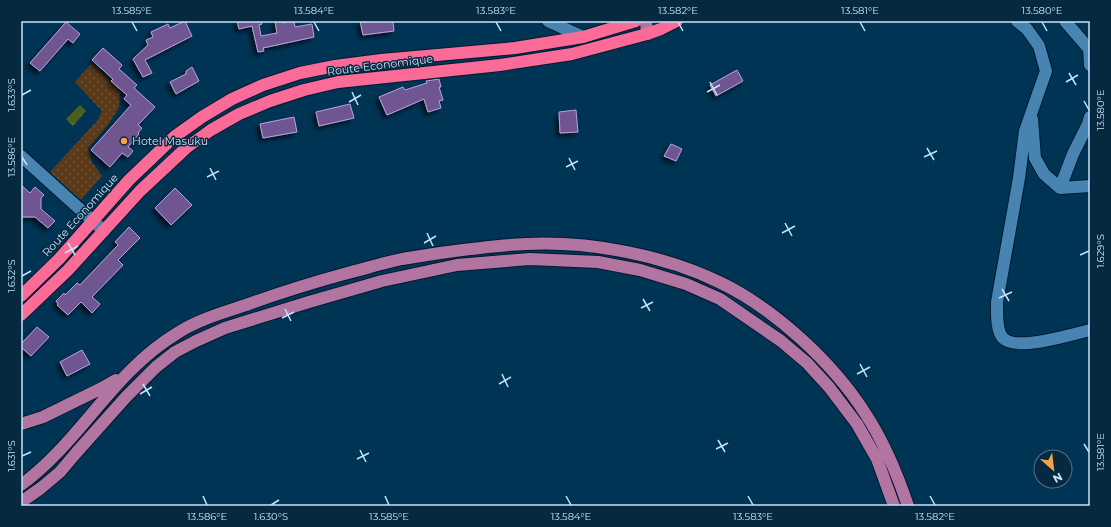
<svg xmlns="http://www.w3.org/2000/svg" width="1111" height="527" viewBox="0 0 1111 527" font-family="Montserrat,sans-serif">
	<style>
		.garden { fill: url(#garden-dots) }
		.water { fill: url(#water-ripples) }
		.building { fill: #705691; stroke: #bba0e1; filter: url(#shadow) }
		.lines { fill: none; stroke-linecap: round; stroke-linejoin: round }
		.minor-casing { stroke: #001a30; stroke-width: 14 }
		.major-casing { stroke: #001a30; stroke-width: 14 }
		.highway-casing { stroke: #001a30; stroke-width: 14 }
		.minor { stroke: #4784b2; stroke-width: 12 }
		.major { stroke: #b275a2; stroke-width: 12 }
		.highway { stroke: #fa6b98; stroke-width: 12 }
		.ticks { fill: none; stroke: #c4e3fc; stroke-width: 1.5 }
		.poi-dot { fill: #f7a149; stroke: #072940; stroke-width: 1.5 }
		.labels { text-anchor: middle; stroke-width: 3; stroke-linejoin: round; paint-order: stroke }
		.street-label { font-size: 11px; fill: #c4e3fc; stroke: #072940 }
		.poi-label { font-size: 11px; fill: #c4e3fc; stroke: #072940; text-anchor: start }
		.neatline { fill: none; stroke: #c4e3fc; stroke-width: 1.5 }
		.ticks-label { font-size: 10px; text-anchor: middle; fill: #c4e3fc }
	</style>
	<defs>
		<pattern id="garden-dots" width="8" height="8" patternUnits="userSpaceOnUse"><rect width="8" height="8" fill="#5b3a19"/><path d="M2 2h.1M6 6h.1" fill="none" stroke="#71563b" stroke-width="1.8" stroke-linecap="round"/></pattern>
		<pattern id="water-ripples" width="26" height="14" patternUnits="userSpaceOnUse"><rect width="26" height="14" fill="#4c5e1d"/><path d="M2 4q2-2 4 0t4 0M15 11q2-2 4 0t4 0" fill="none" stroke="#64753f"/></pattern>
		<filter id="shadow"><feDropShadow dx="-3.5" dy="3.5" stdDeviation="2" flood-color="#0009"/></filter>
	</defs>
	<rect width="100%" height="100%" fill="#003454"/>
	<path class="garden" d="M92,63L120,90L119,107L108,125L88,148L92,162L102,176L81,200L50,172L97,121L102,111L75,82Z"/>
	<path class="water" d="M80,105L86,111L73,126L66,119Z"/>
	<path class="building" d="M185,21L192,36L145,60L152,73L143,77L133,59L148,45L146,40L153,37L151,32L168,24L170,28Z
		M237,21H261L262,24L259,25L261,36L277,33L275,21H282V23L294,21L295,27L312,24L314,37L263,48L264,51L258,52L252,26L239,29Z
		M360,21H393L394,31L363,35Z
		M66,22L80,34L73,43L68,39L40,71L30,63Z
		M103,48L122,65L119,69L137,85L134,88L155,107L138,125L142,128L138,133L139,134L128,147L133,151L128,157L122,153L110,167L91,150L131,105L124,99L127,95L111,81L113,79L92,60Z
		M192,67L199,81L176,94L170,82L186,74V71Z
		M737,70L743,81L716,96L710,85Z
		M439,79L441,87H439L443,100L439,101L441,108L428,112L424,99L387,115L379,97L403,87L405,90L427,83L426,81Z
		M350,104L354,118L319,126L316,112Z
		M576,110L578,132L560,133L559,112Z
		M294,117L297,132L263,138L260,124Z
		M671,144L682,149L676,161L664,156Z
		M21,185L30,193L35,187L44,195L41,198V209L55,221L48,228L35,217H21Z
		M175,188L192,205L171,225L155,208Z
		M129,227L140,238L118,260L123,265L92,297L100,304L92,313L81,302L68,315L57,305L58,304L56,301L64,293L65,295L77,283L80,285L118,245L115,242Z
		M37,327L49,337L31,356L21,347V344Z
		M82,350L90,364L67,376L60,362Z"/>
	<g class="lines">
		<defs>
			<path id="minor" d="M548,21L583,37
				M1017,21L1027,29L1039,46L1046,71L1025,131L1019,178L997,302C997,312 996,331 1003,338C1016,352 1073,334 1090,330
				M1065,21L1090,50
				M1089,48L1090,65
				M1032,119L1035,158L1044,174L1060,188L1090,186
				M21,156L104,231
				M1060,188L1073,154L1088,124L1090,117"/>
			<path id="major" d="M646,21L647,34
				M21,424L43,417L102,388L116,380
				M21,485C80,442 113,372 176,334C197,320 222,313 246,305C279,293 311,283 344,274C364,269 383,263 402,259C415,257 427,255 440,253C469,249 497,245 526,244C590,241 664,255 721,283C775,309 833,363 865,413C884,442 897,473 908,506
				M21,502L41,488L60,472L76,453L126,397L156,367L175,352L196,341L225,328L309,302L382,281L457,265L530,259L598,262L640,270L686,284L720,299L781,341L807,363L829,387L857,424L877,459L894,506"/>
			<path id="highway" d="M21,296L59,259L129,180L174,137L202,117L232,99L263,85L300,73L335,66L381,60L515,48L583,37L636,21
				M21,315L68,270L140,191L186,148L211,130L239,114L270,101L304,90L338,82L500,65L572,54L647,34L661,29L677,21"/>
		</defs>
		<use href="#minor" class="minor-casing"/>
		<use href="#major" class="major-casing"/>
		<use href="#highway" class="highway-casing"/>
		<use href="#minor" class="minor"/>
		<use href="#major" class="major"/>
		<use href="#highway" class="highway"/>
	</g>
	<path class="ticks" d="M132,22L137,31M314,22L319,31M496,22L501,31M678,22L683,31M860,22L865,31M1042,22L1047,31M1069,73L1076,85M710,82L717,95M1066,82L1078,75M352,92L358,105M707,92L720,85M22,95L31,90M1084,101L1089,110M349,102L361,95M927,148L934,160M22,157L27,165M924,157L937,151M569,158L575,170M566,167L578,161M210,168L216,180M207,177L219,171M785,223L792,236M427,233L433,246M782,233L795,226M68,243L75,255M424,243L436,236M65,253L78,246M1080,255L1089,251M22,276L31,271M1002,289L1009,301M999,298L1012,292M643,299L650,311M641,308L653,302M285,309L291,321M282,318L294,312M860,364L867,377M502,374L508,387M857,374L870,367M143,384L150,396M499,384L511,377M140,394L152,387M718,440L725,452M1084,444L1089,452M716,449L728,443M360,450L366,462M22,456L31,452M357,459L369,453M203,496L207,505M385,496L389,505M566,496L571,505M748,496L753,505M930,496L935,505M271,505L279,500"/>
	<circle class="poi-dot" cx="124" cy="141" r="4"/>
	<g class="labels">
		<g class="street-label">
			<text transform="translate(380 65) rotate(-7)" y="4">Route Economique</text>
			<text transform="translate(80 215) rotate(-48)" y="4">Route Economique</text>
		</g>
		<g class="poi-label">
			<text x="132" y="145">Hotel Masuku</text>
		</g>
	</g>
	<rect width="1111" height="527" fill="none" stroke="#072940" stroke-width="44"/>
	<g transform="translate(1053 469) rotate(152)"><circle r="19" fill="#072940" stroke="#53738b"/>
	<path d="M0-3L7 15L0 10L-7 15Z" fill="#f7a149"/>
	<text y="-6" font-size="11" font-weight="bold" text-anchor="middle" fill="#c4e3fc">N</text>
	</g>
	<rect x="22" y="22" width="1067" height="483" class="neatline"/>
	<g class="ticks-label">
		<text x="132" y="14">13.585°E</text>
		<text x="314" y="14">13.584°E</text>
		<text x="496" y="14">13.583°E</text>
		<text x="678" y="14">13.582°E</text>
		<text x="860" y="14">13.581°E</text>
		<text x="1042" y="14">13.580°E</text>
		<text transform="translate(11 95) rotate(-90)" y="4">1.633°S</text>
		<text transform="translate(1100 110) rotate(-90)" y="4">13.580°E</text>
		<text transform="translate(11 157) rotate(-90)" y="4">13.586°E</text>
		<text transform="translate(1100 251) rotate(-90)" y="4">1.629°S</text>
		<text transform="translate(11 276) rotate(-90)" y="4">1.632°S</text>
		<text transform="translate(1100 452) rotate(-90)" y="4">13.581°E</text>
		<text transform="translate(11 456) rotate(-90)" y="4">1.631°S</text>
		<text x="207" y="520">13.586°E</text>
		<text x="271" y="520">1.630°S</text>
		<text x="389" y="520">13.585°E</text>
		<text x="571" y="520">13.584°E</text>
		<text x="753" y="520">13.583°E</text>
		<text x="935" y="520">13.582°E</text>
	</g>
</svg>
